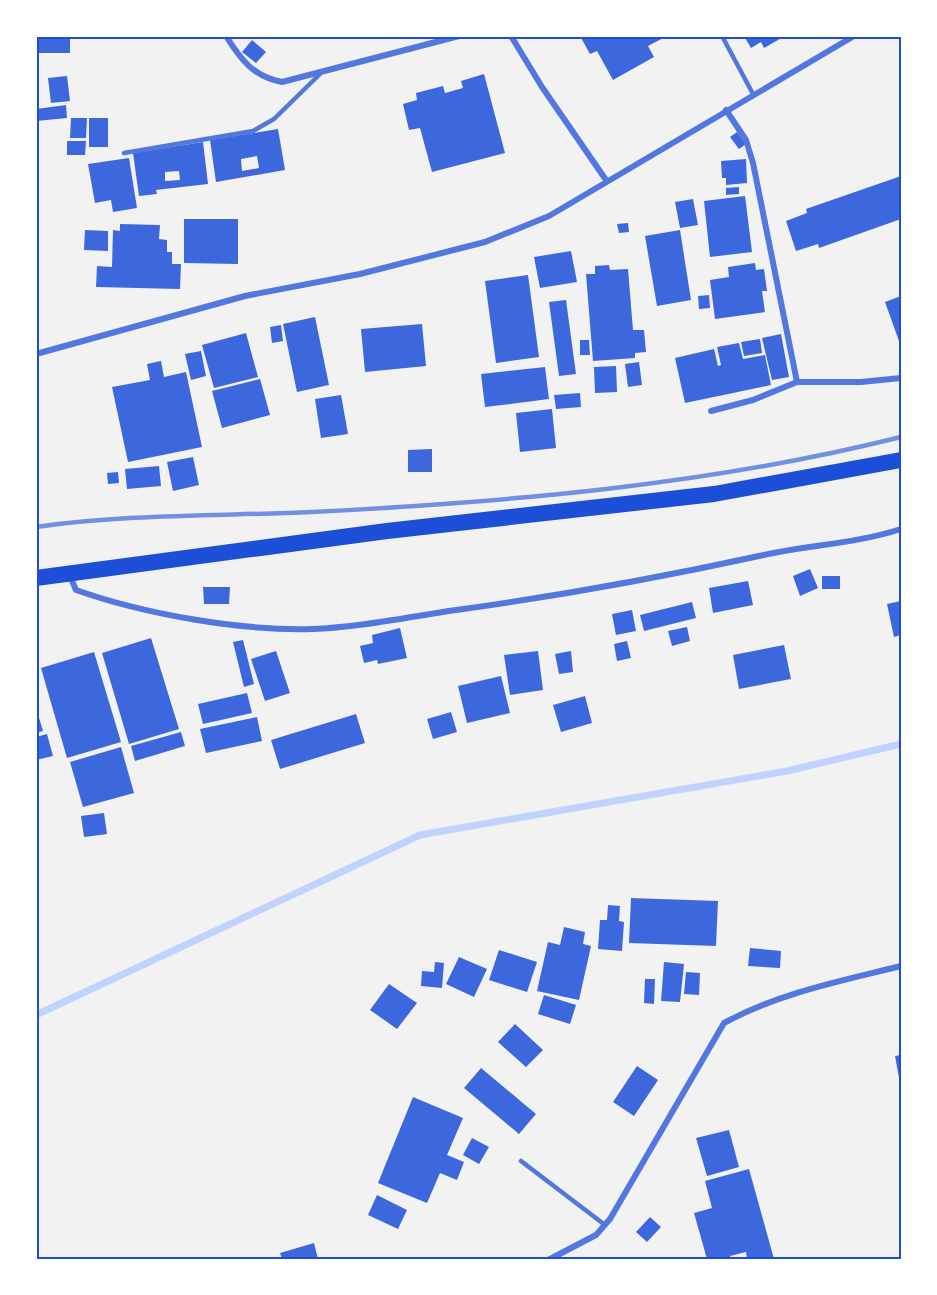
<svg xmlns="http://www.w3.org/2000/svg" width="937" height="1295" viewBox="0 0 937 1295" font-family="Mulish,sans-serif">
	<style>
		.lines { fill: none; stroke-linecap: round; stroke-linejoin: round }
		.stream { stroke: #bfd3fe; stroke-width: 7 }
		.building { fill: #3d67dc; fill-rule: evenodd }
		.service { stroke: #5277de; stroke-width: 4.5 }
		.minor { stroke: #5277de; stroke-width: 6 }
		.trunk { stroke: #1d4ed8; stroke-width: 16 }
		.rail { stroke: #7290e2; stroke-width: 4.5 }
		.neatline { fill: none; stroke: #1d4ed8; stroke-width: 2 }
	</style>
	<rect width="100%" height="100%" fill="#f2f2f2"/>
	<g class="lines">
		<path class="stream" d="M36,1015L420,835L787,771L901,744"/>
	</g>
	<path class="building" d="M38,36H70V53H38Z
		M580,36L619,37L667,36L648,46L654,57L613,80L597,51L590,54Z
		M744,36H785L764,48L761,42L751,48Z
		M252,40L266,52L256,63L242,52Z
		M484,74L505,153L432,172L420,128L409,130L403,104L417,100L416,93L443,86L445,93L463,88L461,81Z
		M67,76L70,101L51,103L48,78Z
		M66,105L67,118L36,121V109Z
		M71,118H87L86,138H70Z
		M89,118H108V147H89Z
		M278,129L285,170L216,182L210,140ZM257,156L259,168L242,171L241,159Z
		M737,132L746,144L739,149L730,137Z
		M67,141H86L85,155H67Z
		M203,142L208,184L156,190L157,194L139,196L133,153ZM179,171L180,180L165,181V172Z
		M129,158L137,208L113,212L111,200L95,203L88,164Z
		M746,159L747,183L726,185V178H722L721,161Z
		M901,176V219L819,248L818,244L796,251L786,221L807,213L806,209Z
		M739,187V194L726,195V188Z
		M745,196L752,252L710,257L704,201Z
		M693,199L698,225L680,228L675,202Z
		M184,219H238V264L184,263Z
		M628,223L629,232L619,233L617,224Z
		M120,224L160,225L159,239L167,240V252H172V264H181L180,289L96,287L97,266L112,267L113,230L120,231Z
		M85,230L108,231V251L84,250Z
		M680,230L691,300L657,306L645,236Z
		M571,251L577,282L540,288L534,257Z
		M755,263L756,270L764,269L767,291H762L765,312L715,319L710,280L729,277L728,267Z
		M609,265L610,270L628,269L633,330H644L646,352L635,353V358L593,361L586,274H595V266Z
		M528,275L539,357L496,363L485,281Z
		M709,295L710,308L699,309L698,296Z
		M901,296V341H899L885,302Z
		M566,300L576,374L559,376L549,302Z
		M315,317L329,385L297,392L283,324Z
		M422,324L426,366L365,372L361,329Z
		M281,325L283,341L272,343L270,327Z
		M246,333L258,377L214,388L202,345Z
		M781,334L789,377L772,380L762,338Z
		M760,339L762,353L744,356L741,342Z
		M580,340H589L590,355H580Z
		M739,343L743,359L765,355L771,385L685,403L675,358L714,349L718,366L721,365L717,347Z
		M201,351L206,376L191,380L185,354Z
		M161,361L164,377L186,372L202,447L128,462L112,387L150,380L147,364Z
		M639,362L642,385L628,387L625,364Z
		M616,366L617,392L595,393L594,367Z
		M545,367L549,399L485,407L481,374Z
		M260,379L270,415L222,428L212,391Z
		M580,393L581,407L556,409L554,395Z
		M341,395L348,434L321,438L315,399Z
		M552,409L556,448L520,452L516,413Z
		M432,449V472H408V450Z
		M193,457L199,485L173,491L167,462Z
		M159,466L161,486L127,489L125,469Z
		M118,472L119,483L108,484L107,473Z
		M810,569L818,588L800,596L793,576Z
		M822,576H840V589H822Z
		M748,581L753,605L713,613L709,588Z
		M203,587H230L229,604H204Z
		M901,601V635L894,637L887,604Z
		M692,602L696,618L644,631L640,615Z
		M632,610L636,631L616,635L612,614Z
		M687,627L690,641L672,646L668,631Z
		M400,628L407,658L378,664L377,660L364,663L360,646L373,643L372,635Z
		M151,638L179,729L129,744L102,653Z
		M243,640L254,684L244,687L233,642Z
		M627,641L631,658L617,661L614,644Z
		M784,645L791,679L739,689L733,655Z
		M276,651L290,693L265,701L251,659Z
		M538,651L543,690L510,695L504,655Z
		M571,651L573,672L559,674L555,654Z
		M94,652L121,742L67,758L41,668Z
		M501,676L510,713L467,723L458,686Z
		M247,693L252,713L203,724L198,704Z
		M585,696L592,723L561,732L553,705Z
		M36,708L43,731L36,733Z
		M451,712L457,732L433,739L427,719Z
		M356,714L365,743L280,769L271,740Z
		M257,717L262,741L206,753L200,729Z
		M181,732L185,746L135,761L131,746Z
		M47,734L53,756L36,760V737Z
		M121,747L134,793L83,807L70,762Z
		M104,813L107,834L84,837L81,816Z
		M631,898L718,901L716,946L629,943Z
		M608,905L620,906L619,921L624,922L622,951L598,949L600,920H607Z
		M564,927L585,932L583,944L591,946L579,1000L537,991L548,942L560,945Z
		M750,948L781,951L780,968L748,966Z
		M499,950L537,962L527,992L489,980Z
		M459,957L487,969L474,997L446,984Z
		M435,962L444,963L442,988L421,986L422,971L434,972Z
		M664,962L684,964L680,1002L661,1001Z
		M686,972L700,973L699,995L684,994Z
		M645,979H655L654,1004L644,1003Z
		M389,984L417,1003L397,1029L370,1010Z
		M544,995L576,1005L570,1024L538,1014Z
		M515,1024L543,1050L526,1067L498,1042Z
		M901,1055V1083H900L895,1056Z
		M637,1066L658,1080L634,1116L613,1102Z
		M481,1068L536,1114L519,1134L464,1088Z
		M413,1097L463,1118L447,1155L464,1162L457,1180L440,1173L427,1203L378,1183Z
		M729,1130L739,1167L707,1176L696,1138Z
		M472,1138L489,1147L479,1164L463,1155Z
		M749,1169L774,1259H747L746,1252L730,1256L731,1259H707L694,1213L712,1208L705,1181Z
		M377,1195L407,1210L398,1229L368,1215Z
		M650,1217L661,1227L647,1242L636,1232Z
		M314,1243L318,1259H282L280,1253Z"/>
	<g class="lines">
		<path class="service" d="M722,36L753,94
			M124,153L253,131L274,119L320,74
			M521,1161L605,1225"/>
		<path class="minor" d="M226,36C241,60 254,77 282,82L459,36
			M511,36L542,87L606,180
			M726,110L746,140L753,163L797,382
			M36,354L245,296L360,274L485,242L549,216L854,36
			M711,411L753,400L797,382H861L901,378
			M70,576L76,590C144,614 240,631 312,629C360,627 408,617 456,610C558,596 658,578 759,556C806,545 855,544 901,529
			M550,1259L596,1235L610,1219L724,1023C779,993 841,981 901,966"/>
		<path class="trunk" d="M36,578L387,531L714,494L901,460"/>
		<path class="rail" d="M36,527C127,514 220,516 312,512C509,502 709,485 901,437"/>
	</g>
	<rect width="937" height="1295" fill="none" stroke="#ffffff" stroke-width="75"/>
	<rect x="38" y="38" width="862" height="1220" class="neatline"/>
</svg>
